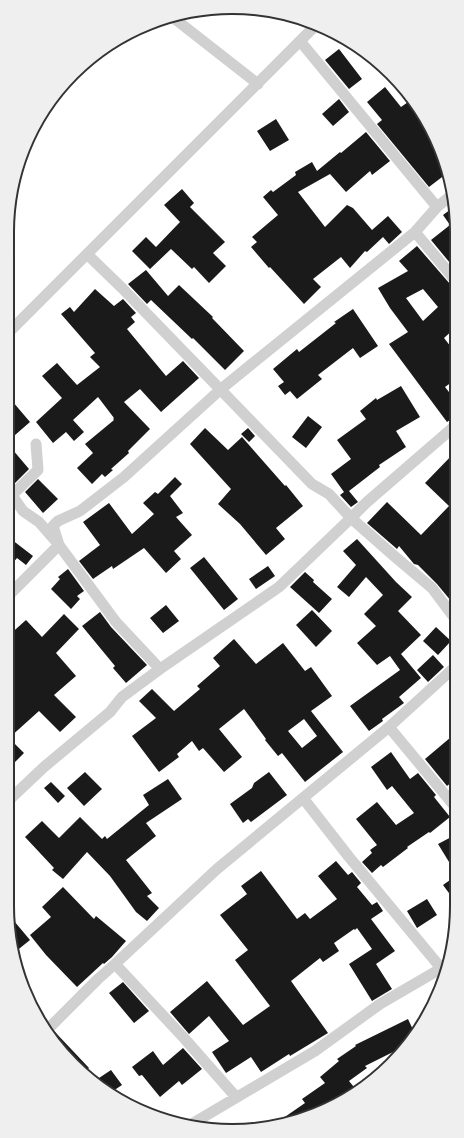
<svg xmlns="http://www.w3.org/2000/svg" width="464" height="1138" viewBox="0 0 464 1138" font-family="Cabin,sans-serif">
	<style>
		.building { fill: #1a1a1a; fill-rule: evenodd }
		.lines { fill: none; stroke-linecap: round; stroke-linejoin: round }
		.street { stroke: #d0d0d0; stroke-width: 11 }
		.rim { fill: none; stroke: #333; stroke-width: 2 }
	</style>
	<rect width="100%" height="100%" fill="#fff"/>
	<path class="building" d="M339,49L362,79L349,89L325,60Z
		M385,87L401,107L411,100L440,146L444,161L439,164L446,174L429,187L377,124L382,120L367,102Z
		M339,99L349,112L333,126L322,114Z
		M276,119L289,140L270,151L257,131Z
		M366,132L390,161L372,175L370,171L346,192L330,174L298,192L325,227L347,205L353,208L372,230L388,216L402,232L389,244L383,237L367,252L365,251L350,268L341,257L313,279L321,287L304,304L270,267L269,268L251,247L257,242L252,237L278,215L263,197L271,190L273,192L296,175L295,172L312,162L317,171L340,152L341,153Z
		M182,189L194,203L190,207L225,242L213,253L226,266L209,283L194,267L192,269L171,249L150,269L132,251L146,237L156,247L180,222L164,205Z
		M455,206V269L431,240L450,225L443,215Z
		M417,246L450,284L455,287V328L444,338L455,352L456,379L445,387L456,401V416L447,422L389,344L408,332L390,308L378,288L408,271L399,261ZM423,289L438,307L423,321L406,298Z
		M146,270L168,296L179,285L213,317L212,318L244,351L225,370L193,338L192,339L151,300L147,304L128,284Z
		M95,289L114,306L123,299L136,313L131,317L135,322L127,329L166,376L183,361L199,378L161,412L140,389L124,402L150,429L128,451L129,453L111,469L113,470L105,477L102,474L92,484L77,468L93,453L85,444L114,420L113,419L114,418L98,397L73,420L84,432L74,441L66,432L53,443L36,422L62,398L42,376L57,363L77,385L100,367L90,357L95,353L61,314L70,307L74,312Z
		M353,309L378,346L360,358L353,348L318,375L322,379L297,399L290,391L285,395L278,386L284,382L273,369L297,349L299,352L336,323L334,322Z
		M401,386L420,417L396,431L406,447L379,465L380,467L349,491L358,502L351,507L340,495L344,492L331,474L351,459L337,440L366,419L360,411L376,398L377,400Z
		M7,395L30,422L7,442Z
		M308,416L322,427L306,448L292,437Z
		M205,428L228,450L242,437L285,486L286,485L303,506L276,528L285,539L266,555L240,524L218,504L231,489L190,444Z
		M248,428L255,436L249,442L241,434Z
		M7,443L29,469L15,483L7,474Z
		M456,451V607L437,584L418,565L414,564L399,546L397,549L367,523L387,502L421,535L449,506L425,483Z
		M175,477L182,484L170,496L183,513L176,517L192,535L174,551L181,559L166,573L144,548L113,569L112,566L93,579L79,561L100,545L83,522L109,503L132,534L154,514L143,503L155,492L158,494Z
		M38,479L58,499L43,513L25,492Z
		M7,536L33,556L26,565L17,558L7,570Z
		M357,539L396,582L412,597L398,611L421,635L401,654L421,678L399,697L404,703L382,719L383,721L369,731L350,706L400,670L390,656L377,665L357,643L376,626L364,614L383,595L366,577L349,597L337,587L356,565L343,551Z
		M204,557L238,599L224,610L190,568Z
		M268,566L275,576L256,589L249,579Z
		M68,569L84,591L77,596L80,599L71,609L51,589L60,579L58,577Z
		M305,572L314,580L313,582L332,599L319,613L290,587Z
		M166,605L179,621L163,633L150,618Z
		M312,610L332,631L316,647L296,625Z
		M100,612L111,627L147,665L126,683L113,668L115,666L82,626Z
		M64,614L79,629L56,653L76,676L54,695L76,717L60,732L39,711L9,738L24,753L7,770V637L26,620L42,637Z
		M436,627L451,641L438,655L423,641Z
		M234,639L256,664L283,643L305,671L311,667L332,696L311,711L343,752L305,782L282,753L278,756L265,740L266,739L244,709L219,729L242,757L224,772L203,748L199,751L192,741L177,754L179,757L159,772L132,736L156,718L139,701L152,689L174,711L200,689L197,686L220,666L213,658ZM304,719L317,736L302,748L288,731Z
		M433,655L444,667L428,682L417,670Z
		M457,732V778L447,786L425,759Z
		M391,752L410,779L418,773L436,795L434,797L450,817L430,833L429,832L407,847L408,848L383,867L381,865L372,873L362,862L372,853L370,850L377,845L356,819L377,802L396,825L414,813L392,786L387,790L371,767Z
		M85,772L102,789L84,806L67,788Z
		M269,772L287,795L251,822L248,819L243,823L230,804L252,788L254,783Z
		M168,779L182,799L146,823L156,836L126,860L152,893L147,896L159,908L147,921L136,912L110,876L87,852L63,879L52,870L54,868L25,837L42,821L59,838L80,817L102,839L105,836L107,839L149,805L143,795Z
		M51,782L65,796L58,803L44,788Z
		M457,834V904L443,885L457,875L438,844Z
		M336,861L348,875L352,872L361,883L357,887L372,905L377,902L383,911L371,919L395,951L376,964L392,989L372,1001L349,964L372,949L357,928L355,930L354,929L334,943L339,951L323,962L320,958L291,981L328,1033L290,1056L289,1054L261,1072L251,1057L226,1073L212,1052L229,1041L209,1016L189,1034L170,1012L207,981L243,1025L270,1006L235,960L248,950L220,915L247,894L241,886L261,871L297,919L305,913L310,919L337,899L318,876Z
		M63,887L94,919L96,916L126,941L112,957L104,964L103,963L77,987L46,955L30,935L51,917L42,907Z
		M427,899L437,915L417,928L407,911Z
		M9,915L30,940L15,952L14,946Z
		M123,982L149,1011L134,1023L109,993Z
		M408,1019L415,1034L410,1043L400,1052L399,1049L365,1066L367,1068L349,1081L358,1092L357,1093L281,1124L279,1121L305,1103L302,1099L325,1083L320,1077L339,1061L337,1059L356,1046L355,1045Z
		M55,1032L89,1068L85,1072L63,1054L52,1035Z
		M183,1048L202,1069L182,1085L179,1081L160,1097L142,1075L139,1076L132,1067L153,1051L163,1065Z
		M111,1070L122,1085L110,1093L100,1085L96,1080Z"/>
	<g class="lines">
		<path class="street" d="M175,19L258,84
			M300,41L437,207
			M415,232L455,280
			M87,254L122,288L312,484L329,494L351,518L393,555L432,588L456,620
			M7,334L316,25
			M36,444L38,470L12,495L23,511L39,522L59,545L116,622L160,669
			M7,597L59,545L53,526L58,521L80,511L124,477L221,389L415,232L437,207L453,194
			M389,727L457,809
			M303,798L349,857L441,968
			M7,802L44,767L110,712L122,697L160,669L279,587L351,518L367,502L456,425
			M115,964L184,1038L236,1097
			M48,1029L98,979L115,964L217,869L389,727L456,666
			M190,1125L315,1051L380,1004L447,965"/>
	</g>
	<path d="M0 0H464V1138H0ZM232 14H232A218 218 0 0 1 450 232V906A218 218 0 0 1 232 1124H232A218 218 0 0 1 14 906V232A218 218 0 0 1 232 14Z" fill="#efefef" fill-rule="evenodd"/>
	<path class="rim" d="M232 14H232A218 218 0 0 1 450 232V906A218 218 0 0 1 232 1124H232A218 218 0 0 1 14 906V232A218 218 0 0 1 232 14Z"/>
</svg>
